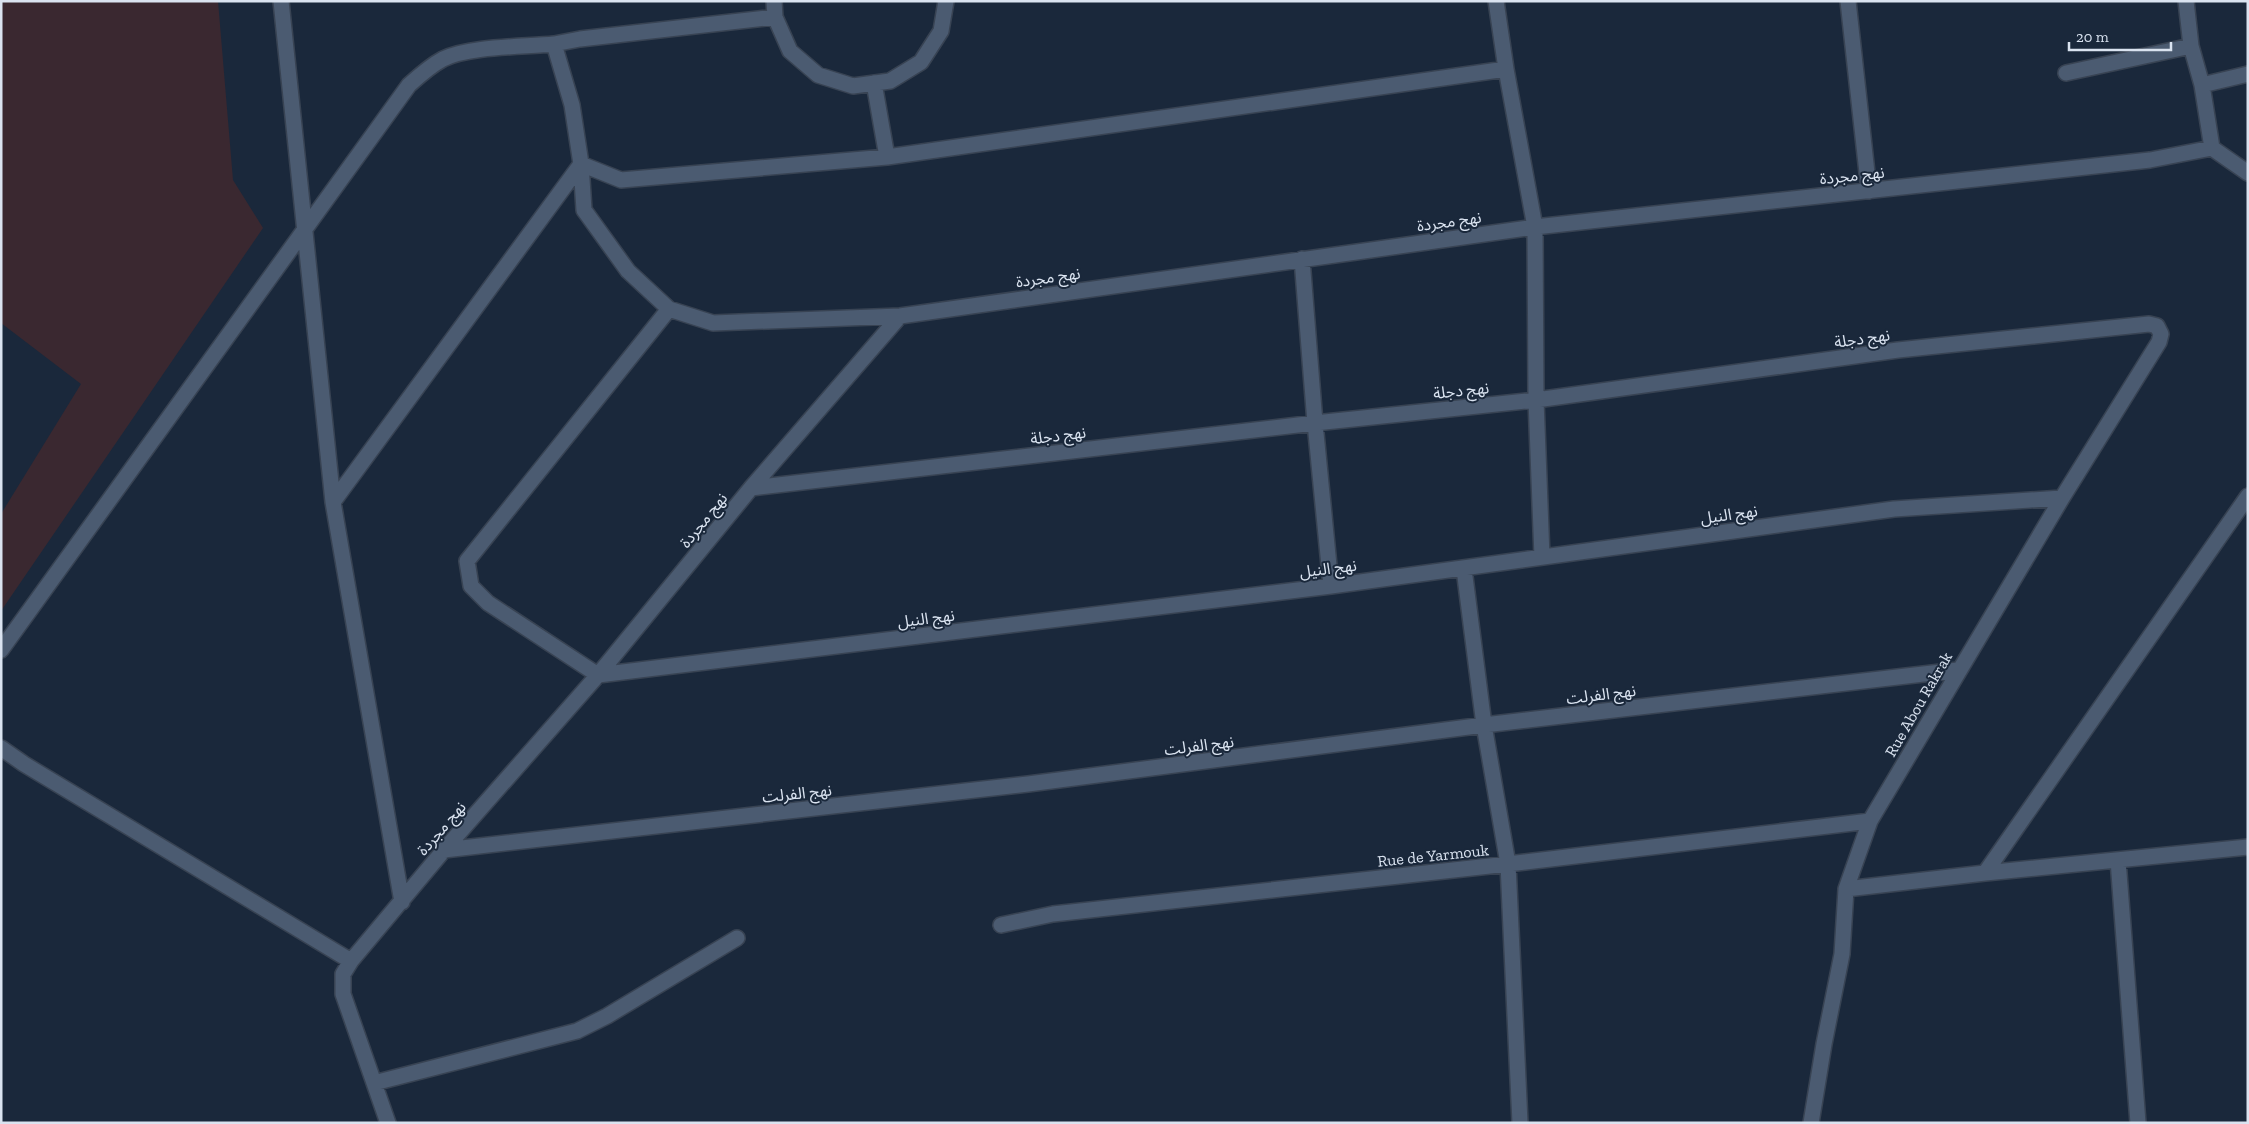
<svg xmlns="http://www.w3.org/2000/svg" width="2249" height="1124" viewBox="0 0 2249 1124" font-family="'Zilla Slab','Noto Sans Arabic',serif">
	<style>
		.industrial { fill: #3a2830 }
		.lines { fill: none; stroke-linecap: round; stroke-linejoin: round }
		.minor-casing { stroke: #384353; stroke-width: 18 }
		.minor { stroke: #4b5b71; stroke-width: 15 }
		.labels { text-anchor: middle; stroke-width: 4; stroke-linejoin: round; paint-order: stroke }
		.street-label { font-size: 16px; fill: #dae3f0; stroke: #1a283b }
	</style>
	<rect width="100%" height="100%" fill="#1a283b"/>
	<path class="industrial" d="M1,1H218L233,180L263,228L1,611V514L81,384L1,323Z"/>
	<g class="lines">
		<defs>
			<path id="minor" d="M281,1L333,502L402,902
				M774,1L775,17L790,51L818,75L853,86L890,81L921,62L941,31L946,1
				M1496,1L1506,69L1535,227L1536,400L1542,557
				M1848,1L1869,191
				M2186,1L2191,46L2202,85L2212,148
				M775,17L580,39L554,44L572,105L581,164L621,180L887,157L1506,69
				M2066,73L2191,46
				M874,83L887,157
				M2202,85L2248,74
				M2212,148L2248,173
				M1302,259L1315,423L1331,586
				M669,309L467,561L471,586L488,603L598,675L1331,586L1894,509L2062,498
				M751,488L1315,423L1536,400L1898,350L2149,324L2157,326L2161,334L2159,342L2062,498L1870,821L1846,889L1842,954L1824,1044L1811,1123
				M333,502L581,164L584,210L628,271L669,309L713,323L900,316L1535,227L2150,160L2212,148
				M1464,569L1484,725L1508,864L1520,1123
				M1,650L409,85C420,75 430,66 443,59C469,46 523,47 554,44
				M1,748L24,764L351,961
				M444,850L1028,784L1484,725L1958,670
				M2118,860L2138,1123
				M1985,873L2248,496
				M1846,889L1985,873L2248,847
				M1001,925L1053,914L1508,864L1870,821
				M374,1083L577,1031L607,1016L737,938
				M388,1123L343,994V974L351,961L444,850L598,675L751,488L900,316"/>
		</defs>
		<use href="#minor" class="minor-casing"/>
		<use href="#minor" class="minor"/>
	</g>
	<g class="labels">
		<g class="street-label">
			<text transform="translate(1852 175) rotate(-6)" y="6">نهج مجردة</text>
			<text transform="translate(1449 221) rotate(-8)" y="6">نهج مجردة</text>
			<text transform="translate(1048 277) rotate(-8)" y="6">نهج مجردة</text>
			<text transform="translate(1862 338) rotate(-8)" y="6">نهج دجلة</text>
			<text transform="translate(1461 390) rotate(-6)" y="6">نهج دجلة</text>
			<text transform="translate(1058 435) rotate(-7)" y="6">نهج دجلة</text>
			<text transform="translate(1729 514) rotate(-8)" y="6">نهج النيل</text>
			<text transform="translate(703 520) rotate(-51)" y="6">نهج مجردة</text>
			<text transform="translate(1328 568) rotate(-7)" y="6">نهج النيل</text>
			<text transform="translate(926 618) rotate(-7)" y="6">نهج النيل</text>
			<text transform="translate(1601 694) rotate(-7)" y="6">نهج الفرلت</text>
			<text transform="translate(1918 704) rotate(-60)" y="6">Rue Abou Rakrak</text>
			<text transform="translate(1199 745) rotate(-7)" y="6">نهج الفرلت</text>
			<text transform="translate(797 793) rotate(-6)" y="6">نهج الفرلت</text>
			<text transform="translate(441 828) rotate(-49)" y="6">نهج مجردة</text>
			<text transform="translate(1433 855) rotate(-6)" y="6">Rue de Yarmouk</text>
		</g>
	</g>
	<rect width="2249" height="1124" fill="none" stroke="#dae3f0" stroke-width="5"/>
	<path d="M2069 42v8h102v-8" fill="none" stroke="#dae3f0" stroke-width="2.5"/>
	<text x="2076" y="42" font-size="15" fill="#dae3f0" stroke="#1a283b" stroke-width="4" paint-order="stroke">20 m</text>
</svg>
